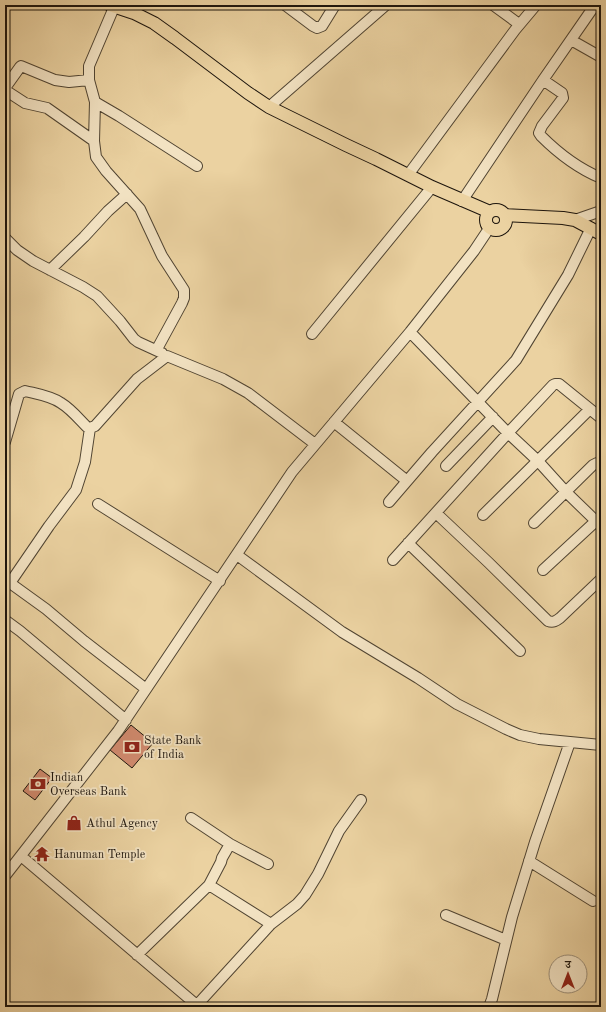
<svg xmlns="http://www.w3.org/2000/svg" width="606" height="1012" viewBox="0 0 606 1012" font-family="'Old Standard TT','Noto Serif Devanagari',serif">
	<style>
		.building { fill: #d18a6e; stroke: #1d150d }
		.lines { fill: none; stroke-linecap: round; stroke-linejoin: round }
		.minor-casing { stroke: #504432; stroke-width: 12 }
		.major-casing { stroke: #1d150d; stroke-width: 14 }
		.minor { stroke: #f2e2c2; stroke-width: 10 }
		.major { stroke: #ebd2a1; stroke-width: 12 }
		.labels { text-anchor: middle; stroke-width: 3.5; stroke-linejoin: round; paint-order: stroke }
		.poi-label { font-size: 12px; fill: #1d150d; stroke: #f2e2c2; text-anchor: start }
	</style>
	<rect width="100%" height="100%" fill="#ebd2a1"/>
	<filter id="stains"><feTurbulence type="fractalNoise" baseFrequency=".005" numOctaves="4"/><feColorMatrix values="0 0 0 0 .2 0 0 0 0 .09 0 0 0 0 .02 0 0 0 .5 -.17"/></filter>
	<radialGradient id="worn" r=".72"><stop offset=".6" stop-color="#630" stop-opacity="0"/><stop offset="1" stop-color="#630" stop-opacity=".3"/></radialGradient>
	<path class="building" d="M131,725L153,743L132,768L110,750Z
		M40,769L52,778L35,800L23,791Z"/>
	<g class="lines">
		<defs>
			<path id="minor" d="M115,5L89,66V80L95,102L94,141L96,157L106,171L140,209L162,256L184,290V298L182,303L157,349
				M285,5L313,26L317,28L322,26L335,5
				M493,5L519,24
				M571,40L601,57
				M543,80L562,93L563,98L542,126L539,133L541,136C559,154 577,168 601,178
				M5,88L20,67L21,66L55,80L69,82L89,80
				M5,90L25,103L47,108L94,141
				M95,102L119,116L197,166
				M269,107L386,5
				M408,175L515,30L536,5
				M462,201L543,80L595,5
				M575,220L601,211
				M5,238L17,250L33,261L83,287L97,296L120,321L134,339L138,342L162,353
				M50,270L84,237L108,211L127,194
				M410,332L508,433L538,461L566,492L601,526
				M312,334L432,187
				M334,422L407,481
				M5,442L19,394L25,391C37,394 51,396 61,403C71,409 79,419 87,427L90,428L95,426L137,379L167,356L223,379L248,393L315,444
				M446,466L493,417
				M389,502L432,452L516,360L568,275L591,228
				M98,504L220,581
				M436,513L489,563L548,621C553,623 556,621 560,618L601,579
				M483,515L590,409
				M534,523L593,465L597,463L601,465
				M408,543L520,651
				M237,555L342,632L418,678L457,704L506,729L520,735L539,739L601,745
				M393,560L508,433L553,385L555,384H559L601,418
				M543,570L596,521
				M10,583L49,526L76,490L85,462L90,428
				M5,585L6,584L10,583L46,609L84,641L146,689
				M5,620L20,631L126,720
				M191,818L230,844L268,864
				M21,856L199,1007
				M529,861L593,901
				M5,876L118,731L292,472L410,332L474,251L490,227
				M209,885L271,924
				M446,915L506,940
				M137,955L209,885L221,862L222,858L230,844
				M197,1005L271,924L297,904L305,895L318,874L339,831L361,800
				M489,1007L492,999L512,917L535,842L570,742"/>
			<path id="major" d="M110,5L134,13L154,23L175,38L248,93L269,107L346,145L376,159L432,187L490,212
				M486 220a10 10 0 1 1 20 0a10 10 0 1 1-20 0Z
				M505,215L563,218L575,220L601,234"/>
		</defs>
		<use href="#minor" class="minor-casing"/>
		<use href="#major" class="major-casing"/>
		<use href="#minor" class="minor"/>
		<use href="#major" class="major"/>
	</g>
	<defs>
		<symbol id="bank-bare" viewBox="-9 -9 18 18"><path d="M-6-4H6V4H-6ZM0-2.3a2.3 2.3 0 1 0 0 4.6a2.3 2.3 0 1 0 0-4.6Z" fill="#8f2418" stroke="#f2e2c2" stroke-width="2.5" paint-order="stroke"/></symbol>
		<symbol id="shop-bare" viewBox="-9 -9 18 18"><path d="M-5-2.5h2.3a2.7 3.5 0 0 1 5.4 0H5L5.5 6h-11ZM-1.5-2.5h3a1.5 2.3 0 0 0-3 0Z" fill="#8f2418" stroke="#f2e2c2" stroke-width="2.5" paint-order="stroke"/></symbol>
		<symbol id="temple-bare" viewBox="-9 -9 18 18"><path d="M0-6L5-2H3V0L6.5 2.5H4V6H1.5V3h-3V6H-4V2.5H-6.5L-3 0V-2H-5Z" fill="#8f2418" stroke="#f2e2c2" stroke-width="2.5" paint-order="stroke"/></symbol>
	</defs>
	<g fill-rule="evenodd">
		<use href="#bank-bare" x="121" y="736" width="22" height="22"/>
		<use href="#bank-bare" x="27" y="773" width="22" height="22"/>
		<use href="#shop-bare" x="63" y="812" width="22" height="22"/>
		<use href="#temple-bare" x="31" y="843" width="22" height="22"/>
	</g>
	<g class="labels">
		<g class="poi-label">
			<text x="144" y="744">State Bank<tspan x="144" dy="14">of India</tspan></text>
			<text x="50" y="781">Indian<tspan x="50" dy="14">Overseas Bank</tspan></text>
			<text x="86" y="827">Athul Agency</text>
			<text x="54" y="858">Hanuman Temple</text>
		</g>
	</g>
	<rect width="606" height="1012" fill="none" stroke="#ebd2a1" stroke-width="20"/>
	<rect x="6" y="6" width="594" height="1000" fill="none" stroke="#1d150d" stroke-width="2"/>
	<rect x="10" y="10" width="586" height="992" fill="none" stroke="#1d150d"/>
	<g transform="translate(568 974)"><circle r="19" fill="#f2e2c2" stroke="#9d907a"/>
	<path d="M0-3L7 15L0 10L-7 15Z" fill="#8f2418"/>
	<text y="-6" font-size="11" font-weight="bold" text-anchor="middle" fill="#1d150d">उ</text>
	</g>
	<rect width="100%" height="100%" filter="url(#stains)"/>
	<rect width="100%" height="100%" fill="url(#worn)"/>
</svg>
